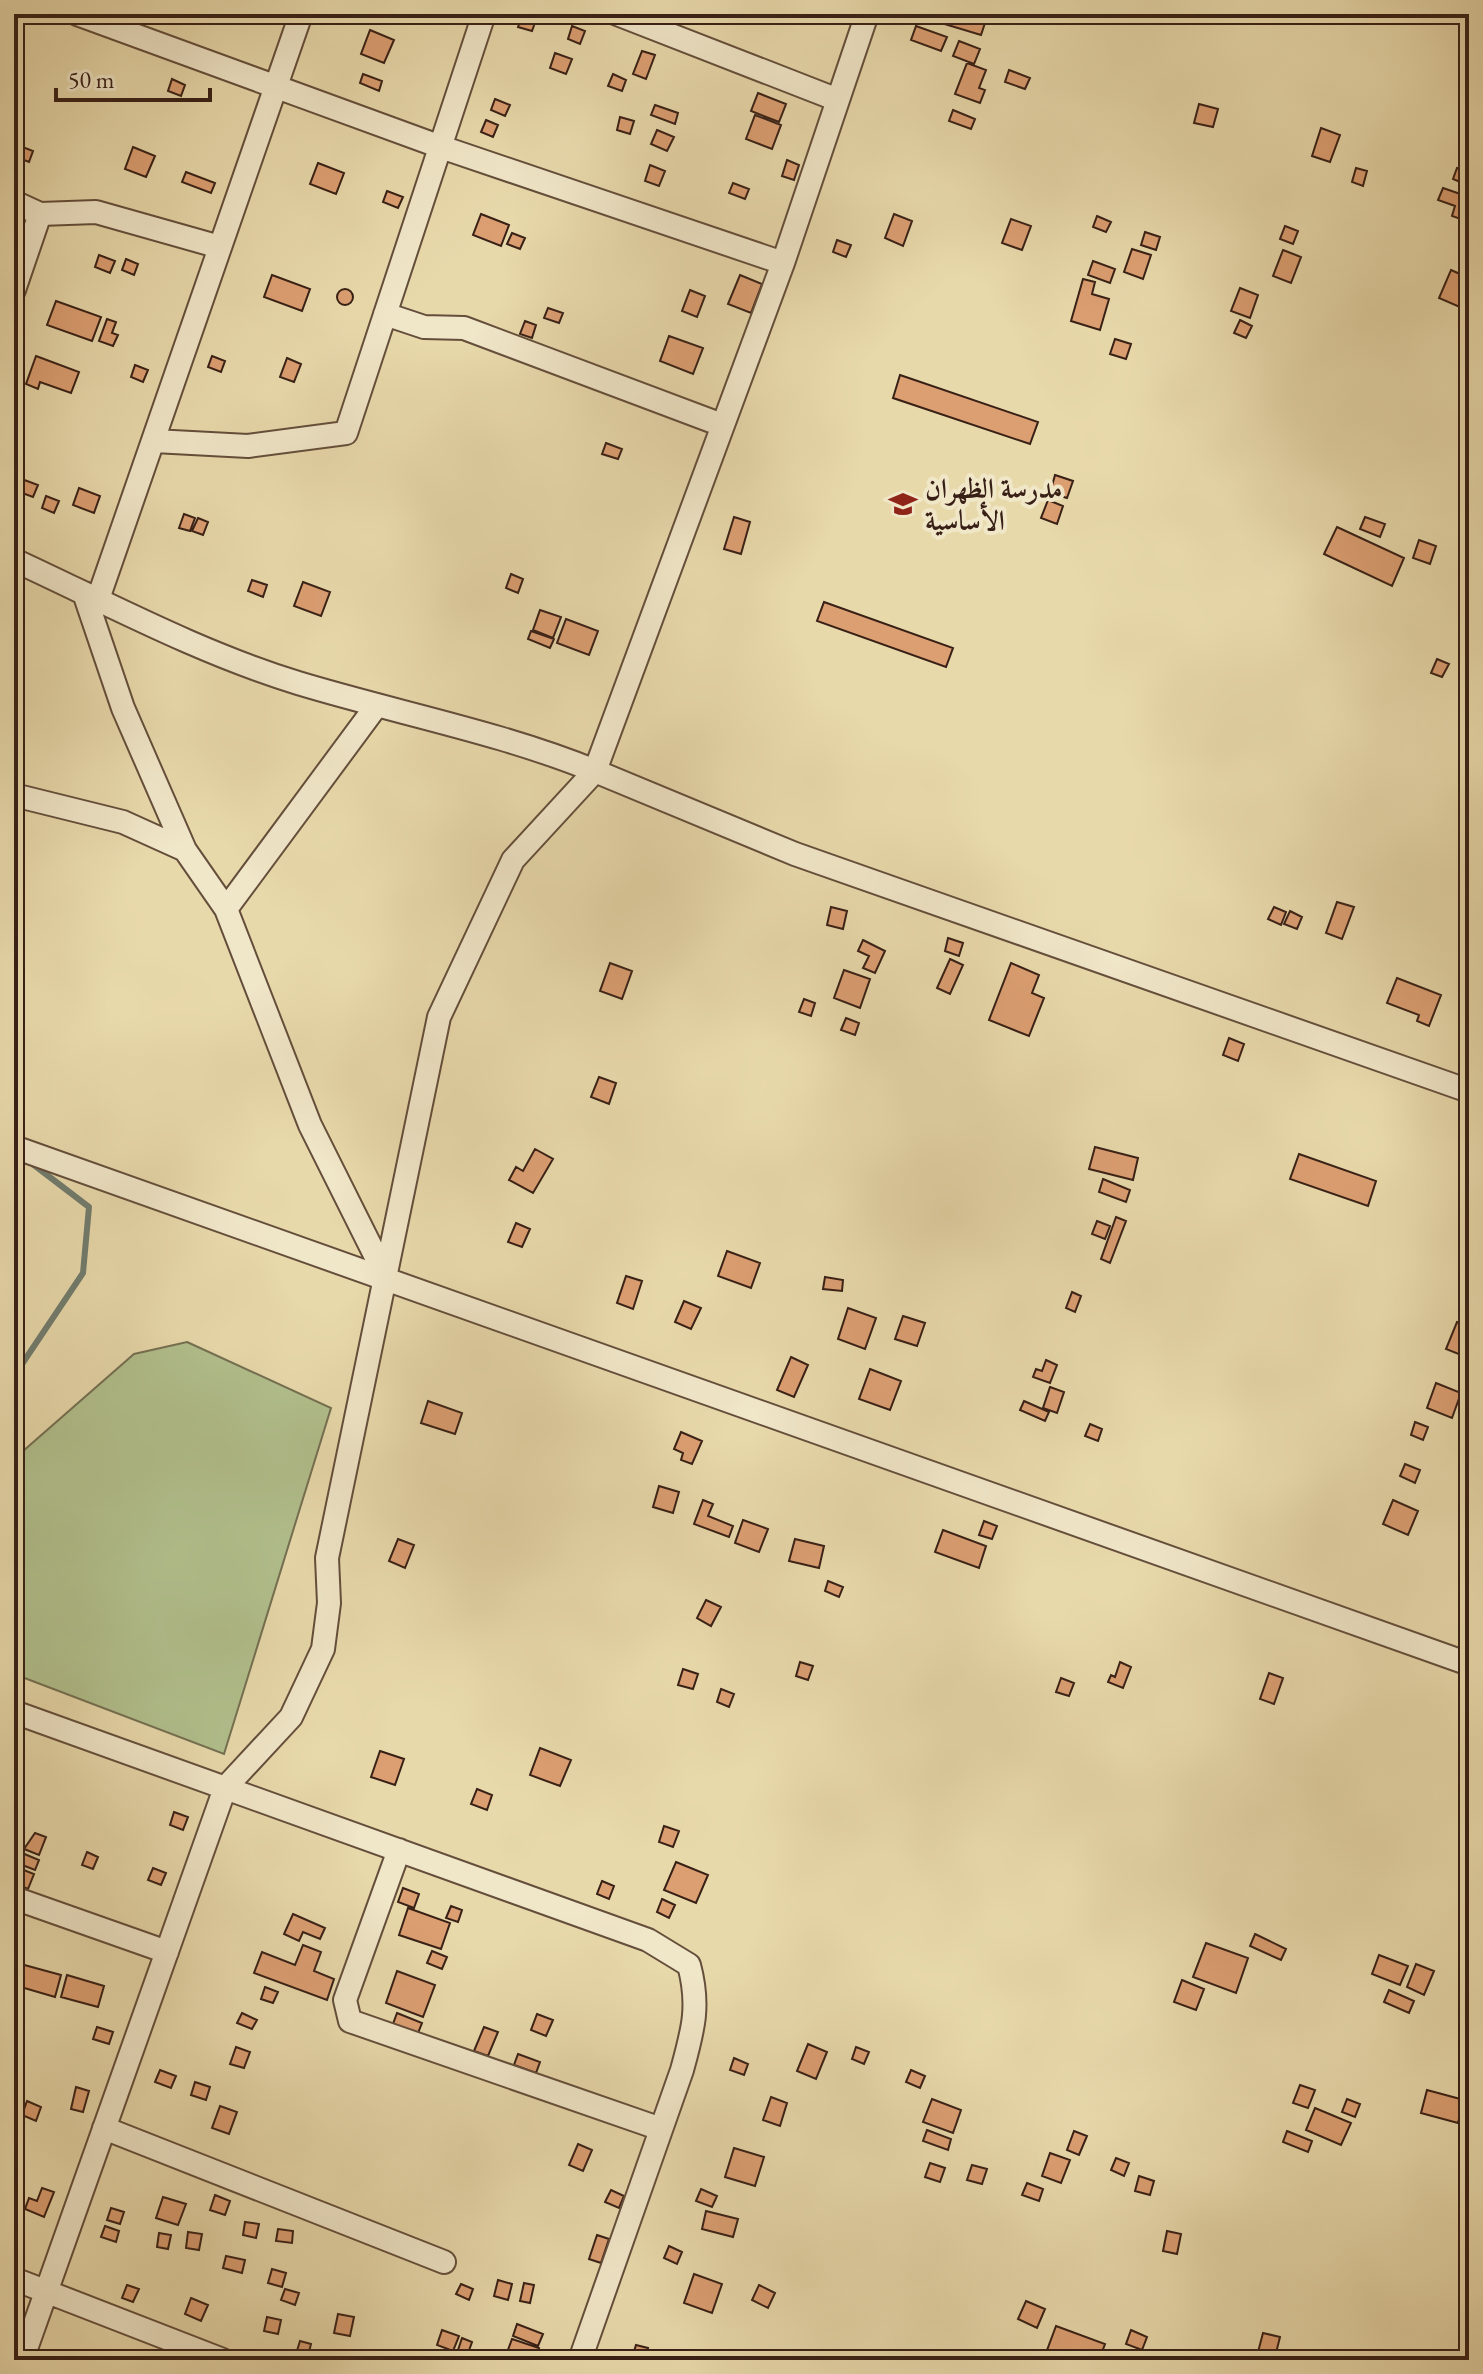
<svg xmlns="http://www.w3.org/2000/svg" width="1483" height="2374" viewBox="0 0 1483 2374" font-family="'EB Garamond',Amiri,serif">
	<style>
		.green { fill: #b1c08d; stroke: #747052; stroke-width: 2 }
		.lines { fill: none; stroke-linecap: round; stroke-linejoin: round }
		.stream { stroke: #717c6e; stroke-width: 6 }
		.building { fill: #dc9f72; stroke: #382016; stroke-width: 2 }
		.street-casing { stroke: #644e3b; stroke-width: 26 }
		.street { stroke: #f0e6c8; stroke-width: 22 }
		.labels { text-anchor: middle; stroke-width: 8; stroke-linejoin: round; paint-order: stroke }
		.poi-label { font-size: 28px; font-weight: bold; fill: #382016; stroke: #f0e6c8; text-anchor: start }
	</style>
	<rect width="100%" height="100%" fill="#e8d9ab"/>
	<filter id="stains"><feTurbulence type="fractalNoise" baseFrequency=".0025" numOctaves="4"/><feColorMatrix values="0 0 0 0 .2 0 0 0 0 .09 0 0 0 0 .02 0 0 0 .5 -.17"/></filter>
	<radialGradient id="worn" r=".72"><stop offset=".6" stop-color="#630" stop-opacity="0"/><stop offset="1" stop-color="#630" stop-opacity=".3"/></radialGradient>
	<path class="green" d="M187,1342L331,1408L224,1754L14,1674V1459L134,1354Z"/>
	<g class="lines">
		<path class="stream" d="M14,1376L83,1273L89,1207L30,1162"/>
	</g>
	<path class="building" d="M523,14H538L532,31L518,27Z
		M940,14H988L981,35L938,22Z
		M572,26L585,31L580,44L568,39Z
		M916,26L947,37L941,51L911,40Z
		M370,30L394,40L384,63L361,54Z
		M959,41L980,49L974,64L953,56Z
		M642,51L655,55L646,79L633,74Z
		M555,53L572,59L566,74L550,68Z
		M967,63L986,70L979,88L985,90L980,103L955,94Z
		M1009,70L1030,78L1025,89L1005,82Z
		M363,74L382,81L379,91L360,83Z
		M613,74L626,80L622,91L608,86Z
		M172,79L185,85L181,96L168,91Z
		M758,93L786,104L779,122L751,111Z
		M495,99L510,105L505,116L491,110Z
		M1199,104L1218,109L1213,127L1194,123Z
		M655,105L678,113L675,124L651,115Z
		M953,110L975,119L971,129L949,121Z
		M755,115L781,125L772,149L746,139Z
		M620,117L634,121L630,134L617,130Z
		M486,120L498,125L493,137L481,132Z
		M1321,128L1340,135L1330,162L1312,156Z
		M657,130L674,137L667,151L651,144Z
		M20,146L33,151L29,162L16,157Z
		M133,147L155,156L146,177L125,169Z
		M787,160L799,165L794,180L782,176Z
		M318,163L344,173L336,194L310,184Z
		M650,165L665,171L659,186L645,181Z
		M1356,168L1367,171L1363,186L1352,182Z
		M1457,168L1469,173L1467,185L1453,179Z
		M186,172L215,183L211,193L182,182Z
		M733,183L749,189L745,199L729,193Z
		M1443,188L1469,197L1466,221L1452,216L1455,206L1438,200Z
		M387,191L403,197L398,208L383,202Z
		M481,214L509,225L501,246L473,235Z
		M894,214L912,221L903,246L885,238Z
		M1097,216L1111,222L1106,232L1093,227Z
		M1011,219L1031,226L1022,250L1002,243Z
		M1285,226L1298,231L1293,244L1280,239Z
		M1145,232L1160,237L1156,250L1141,245Z
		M512,233L525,238L520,249L507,244Z
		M837,240L851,245L846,257L833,252Z
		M1132,249L1151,255L1143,279L1124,272Z
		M1283,250L1301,257L1291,283L1273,276Z
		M99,255L115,261L110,273L95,267Z
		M126,259L138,264L134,275L122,270Z
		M1093,261L1115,269L1110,283L1088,275Z
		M1451,270L1469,278V311L1439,298Z
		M272,275L310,289L302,311L264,297Z
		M740,275L762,284L751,313L728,304Z
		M1083,279L1095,282L1092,294L1109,299L1100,330L1071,321Z
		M1240,288L1258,295L1250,318L1231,311Z
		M337 297a8 8 0 1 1 16 0a8 8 0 1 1-16 0Z
		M690,290L705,296L697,317L682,311Z
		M56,301L101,317L92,341L47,325Z
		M548,308L563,313L559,323L544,318Z
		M107,319L116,322L112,333L118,335L113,346L99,341Z
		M1240,320L1252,326L1246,338L1234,333Z
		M525,321L536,325L532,338L520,334Z
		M669,336L703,348L693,374L660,361Z
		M1115,339L1131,344L1126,359L1110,354Z
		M36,356L79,372L71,393L40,382L38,389L26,384Z
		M212,356L225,361L221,372L208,367Z
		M287,358L301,364L294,382L280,377Z
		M135,365L148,370L143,382L131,377Z
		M900,375L1038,422L1030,444L893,398Z
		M606,443L622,449L618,459L602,454Z
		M1055,475L1073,481L1067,498L1050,493Z
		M19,478L38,485L33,497L14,490Z
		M79,488L100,496L94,513L73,505Z
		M46,496L59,501L54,513L42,508Z
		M1048,500L1063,506L1057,524L1041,518Z
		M184,514L195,518L190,531L179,528Z
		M734,517L750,522L741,554L724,549Z
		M1365,517L1385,524L1380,537L1360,529Z
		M198,518L208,522L203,535L192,531Z
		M1337,527L1404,558L1392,586L1324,554Z
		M1419,540L1436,546L1430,564L1413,558Z
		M511,574L523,579L518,593L506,588Z
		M252,580L267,585L263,597L248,591Z
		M303,582L330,592L321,616L294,606Z
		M824,602L953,648L946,667L817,621Z
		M540,610L561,617L553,638L533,630Z
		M566,619L598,631L589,655L557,643Z
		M531,631L554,639L550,648L528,639Z
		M1437,659L1449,664L1442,677L1431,673Z
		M1337,902L1354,907L1342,939L1326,933Z
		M831,907L847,911L843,929L827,925Z
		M1274,907L1286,912L1281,925L1268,919Z
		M1290,911L1302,917L1297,929L1284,924Z
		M948,938L963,943L959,956L945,951Z
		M863,940L885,951L875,973L863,968L869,956L858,951Z
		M950,959L963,965L950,994L937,988Z
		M610,963L632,971L622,999L600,991Z
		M1011,963L1039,975L1032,993L1044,998L1029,1036L989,1020Z
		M844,970L870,979L860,1008L834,998Z
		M1397,978L1441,995L1429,1026L1417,1021L1419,1015L1387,1003Z
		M804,999L815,1003L811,1016L799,1012Z
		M846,1018L859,1023L855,1035L841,1030Z
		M1229,1038L1244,1044L1238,1061L1223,1055Z
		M599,1077L616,1083L609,1104L591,1097Z
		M1095,1147L1138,1158L1133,1180L1089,1169Z
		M535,1149L553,1159L533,1193L509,1180L516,1167L523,1171Z
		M1299,1154L1376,1181L1368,1206L1290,1179Z
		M1103,1179L1130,1190L1126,1202L1099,1192Z
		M1116,1217L1126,1221L1110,1263L1101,1259Z
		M1097,1221L1110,1226L1105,1239L1092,1234Z
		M516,1223L530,1229L522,1247L508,1242Z
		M727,1251L760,1263L751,1288L718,1276Z
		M626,1276L642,1281L633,1309L617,1303Z
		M825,1277L843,1280L842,1291L823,1289Z
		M1072,1292L1081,1296L1075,1312L1066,1308Z
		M684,1301L701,1308L691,1329L675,1322Z
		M848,1308L876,1318L865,1349L838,1339Z
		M903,1316L925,1323L917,1346L895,1339Z
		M1457,1322L1469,1326L1461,1355L1446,1349Z
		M791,1357L808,1365L794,1397L777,1390Z
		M1046,1360L1057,1365L1050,1383L1033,1377L1036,1369L1042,1371Z
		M870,1369L901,1381L890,1410L859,1399Z
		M1436,1383L1461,1393L1452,1418L1427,1408Z
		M1050,1387L1064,1392L1057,1413L1043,1408Z
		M428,1401L462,1413L455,1434L421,1423Z
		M1024,1401L1049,1412L1045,1421L1020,1410Z
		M1415,1422L1428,1427L1423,1440L1411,1435Z
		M1090,1424L1102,1429L1098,1441L1085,1436Z
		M681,1432L702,1441L692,1464L681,1460L683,1453L674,1449Z
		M1405,1464L1420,1470L1415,1483L1400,1476Z
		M659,1486L679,1492L673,1513L653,1507Z
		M703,1500L713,1504L708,1516L733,1526L729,1537L694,1524Z
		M1393,1500L1418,1511L1408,1535L1383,1524Z
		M743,1520L768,1529L759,1552L735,1543Z
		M984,1521L997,1526L992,1539L979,1535Z
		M943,1530L986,1546L979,1568L935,1552Z
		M398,1539L414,1545L405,1568L389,1561Z
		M795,1539L824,1546L819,1568L789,1561Z
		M828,1581L843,1587L839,1597L825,1591Z
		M706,1600L721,1607L711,1626L697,1618Z
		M800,1662L813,1666L808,1680L796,1676Z
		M1120,1662L1131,1667L1123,1688L1108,1682L1111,1675L1115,1677Z
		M683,1669L698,1674L693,1689L678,1685Z
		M1269,1673L1283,1678L1274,1704L1260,1699Z
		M1061,1678L1074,1683L1069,1696L1056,1692Z
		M721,1689L734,1694L729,1707L717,1702Z
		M540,1748L571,1760L560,1786L530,1775Z
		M380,1751L404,1759L395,1785L371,1777Z
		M477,1789L492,1795L487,1810L471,1804Z
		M174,1812L188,1817L183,1830L170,1825Z
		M664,1826L679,1831L673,1847L659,1842Z
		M35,1833L46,1837L39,1855L24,1849Z
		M87,1852L98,1857L93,1869L82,1865Z
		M22,1853L39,1860L35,1870L17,1863Z
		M676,1862L708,1875L696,1903L664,1890Z
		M16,1867L34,1874L28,1889L14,1883Z
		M153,1868L166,1873L161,1885L148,1880Z
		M602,1881L614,1886L609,1899L597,1894Z
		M403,1888L419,1894L414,1908L398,1902Z
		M662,1899L675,1905L669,1918L657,1912Z
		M451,1906L462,1910L458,1922L446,1918Z
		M408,1908L450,1923L441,1949L399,1935Z
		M293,1914L325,1928L320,1939L303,1932L299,1941L284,1934Z
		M1255,1934L1286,1949L1281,1960L1250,1946Z
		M1206,1943L1248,1958L1236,1993L1193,1977Z
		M303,1945L321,1952L314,1971L334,1979L327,2000L254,1973L262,1952L295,1965Z
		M432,1951L447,1957L442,1969L427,1963Z
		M1379,1955L1408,1966L1400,1985L1372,1974Z
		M17,1963L61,1975L55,1997L14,1985Z
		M1416,1964L1434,1971L1424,1995L1407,1987Z
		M397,1971L435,1985L423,2017L386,2003Z
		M67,1975L104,1986L98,2007L61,1997Z
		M1182,1980L1204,1989L1196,2010L1174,2002Z
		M265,1987L278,1992L273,2003L261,1999Z
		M1389,1990L1414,2001L1409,2013L1384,2002Z
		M242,2013L257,2020L252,2029L237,2023Z
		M397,2013L422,2023L418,2033L393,2024Z
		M537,2014L553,2020L546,2036L531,2030Z
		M97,2027L113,2032L109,2044L93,2039Z
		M484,2027L498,2032L488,2056L474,2051Z
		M808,2044L827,2052L816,2079L797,2071Z
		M236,2047L250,2052L244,2068L230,2064Z
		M856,2047L869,2052L864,2064L852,2059Z
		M518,2054L540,2062L536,2073L514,2065Z
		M734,2058L748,2064L744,2075L730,2070Z
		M160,2070L176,2076L171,2088L155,2082Z
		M911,2070L925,2076L920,2088L906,2082Z
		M195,2082L210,2087L206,2100L191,2095Z
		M1300,2085L1315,2090L1308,2108L1293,2103Z
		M76,2087L89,2091L83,2112L71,2109Z
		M1427,2090L1464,2100L1458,2123L1421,2113Z
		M771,2097L787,2103L780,2126L763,2120Z
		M932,2099L961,2110L953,2133L923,2122Z
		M1347,2099L1360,2104L1355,2117L1342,2112Z
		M27,2101L41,2107L36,2121L22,2115Z
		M220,2106L237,2112L229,2134L212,2128Z
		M1315,2108L1351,2123L1341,2145L1306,2130Z
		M927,2130L951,2139L948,2150L923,2141Z
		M1074,2131L1087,2136L1079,2155L1067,2150Z
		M1287,2131L1312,2141L1308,2152L1283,2142Z
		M578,2144L592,2150L583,2171L569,2165Z
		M734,2148L764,2157L755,2186L725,2177Z
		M1050,2153L1070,2160L1061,2183L1042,2176Z
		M1116,2158L1129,2163L1124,2176L1111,2170Z
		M930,2163L945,2168L940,2182L925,2177Z
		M972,2165L987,2169L982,2184L967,2180Z
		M1139,2176L1154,2181L1150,2195L1135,2191Z
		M1027,2183L1043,2189L1039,2201L1022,2195Z
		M42,2188L54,2192L44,2217L25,2209L29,2198L37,2201Z
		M701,2189L717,2196L712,2207L696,2201Z
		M611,2190L624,2196L619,2208L605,2202Z
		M215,2195L230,2201L225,2215L210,2210Z
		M163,2197L186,2204L178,2225L156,2218Z
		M111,2208L124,2212L120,2224L107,2220Z
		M706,2211L738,2219L733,2237L702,2229Z
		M245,2222L259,2224L256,2238L243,2235Z
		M105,2226L119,2231L116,2242L101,2237Z
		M278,2229L293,2231L292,2243L276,2241Z
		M1167,2231L1181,2234L1177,2254L1163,2251Z
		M188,2232L202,2234L199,2250L186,2248Z
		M159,2233L171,2235L168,2249L157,2247Z
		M597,2235L609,2239L601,2263L589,2259Z
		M669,2246L682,2252L677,2264L664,2258Z
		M226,2256L245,2260L242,2273L223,2268Z
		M272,2269L286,2273L282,2287L268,2283Z
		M694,2274L722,2284L712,2313L684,2303Z
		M498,2280L512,2284L508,2300L494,2296Z
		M524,2283L534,2285L530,2303L520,2301Z
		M461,2284L473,2289L469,2300L456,2294Z
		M127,2285L139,2289L133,2302L122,2298Z
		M759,2285L775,2293L768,2308L752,2300Z
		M285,2289L299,2293L295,2305L281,2300Z
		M191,2298L208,2305L201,2321L185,2314Z
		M1026,2301L1045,2309L1037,2328L1018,2319Z
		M338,2314L354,2317L350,2336L334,2333Z
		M267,2317L281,2320L278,2334L264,2331Z
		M517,2324L543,2334L538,2346L513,2336Z
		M1056,2326L1105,2344L1099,2360H1067L1046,2353Z
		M442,2330L459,2336L453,2351L437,2345Z
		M1131,2330L1147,2337L1142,2350L1126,2344Z
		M1263,2333L1280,2337L1275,2357L1258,2352Z
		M462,2338L472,2342L467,2356L457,2353Z
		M512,2339L539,2348L535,2359L508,2350Z
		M300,2341L311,2344L307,2360L295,2357Z
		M636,2345L648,2348L644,2360L632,2358Z"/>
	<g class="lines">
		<defs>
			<path id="street" d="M77,14L441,147L783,263
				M617,14L838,100
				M867,14L783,263L595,771L795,854L1469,1091
				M14,202L40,214
				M14,290L40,214L96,212L220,247
				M385,314L424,327L464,328L722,425
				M154,441L248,446L346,433L484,14
				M14,560C107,603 200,653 298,683C397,713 499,732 595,771L513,860L439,1017L327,1558L329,1603L323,1649L291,1717L225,1788L22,2360
				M84,593L123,708L185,850L226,909L310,1125L387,1279
				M98,599L301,14
				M14,795L123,822L185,850
				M226,909L377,705
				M14,1147L1469,1664
				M14,1712L648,1940L689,1965C700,2006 693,2030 682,2070L580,2360
				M399,1850L345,2000L350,2021L661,2129
				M14,1898L167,1952
				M104,2128L444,2262
				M14,2279L223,2360"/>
		</defs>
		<use href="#street" class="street-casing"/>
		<use href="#street" class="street"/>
	</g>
	<defs>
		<symbol id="school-bare" viewBox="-9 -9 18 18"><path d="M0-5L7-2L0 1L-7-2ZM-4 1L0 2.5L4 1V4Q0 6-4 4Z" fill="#8f2418" stroke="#f0e6c8" stroke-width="2.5" paint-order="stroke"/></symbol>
	</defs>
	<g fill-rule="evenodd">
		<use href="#school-bare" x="883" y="484" width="40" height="40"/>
	</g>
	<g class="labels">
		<g class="poi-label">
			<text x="925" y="498">مدرسة الظهران<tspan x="925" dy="32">الأساسية</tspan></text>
		</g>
	</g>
	<rect width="1483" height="2374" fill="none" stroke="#e8d9ab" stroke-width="48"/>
	<rect x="16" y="16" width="1451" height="2342" fill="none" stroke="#382016" stroke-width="4"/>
	<rect x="24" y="24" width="1435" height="2326" fill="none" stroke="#382016" stroke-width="2"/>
	<path d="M56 88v12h154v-12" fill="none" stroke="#382016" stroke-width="4"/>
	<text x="68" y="88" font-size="24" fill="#382016" stroke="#f0e6c8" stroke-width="6" paint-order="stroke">50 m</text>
	<rect width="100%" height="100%" filter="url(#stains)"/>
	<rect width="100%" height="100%" fill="url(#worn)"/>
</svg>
